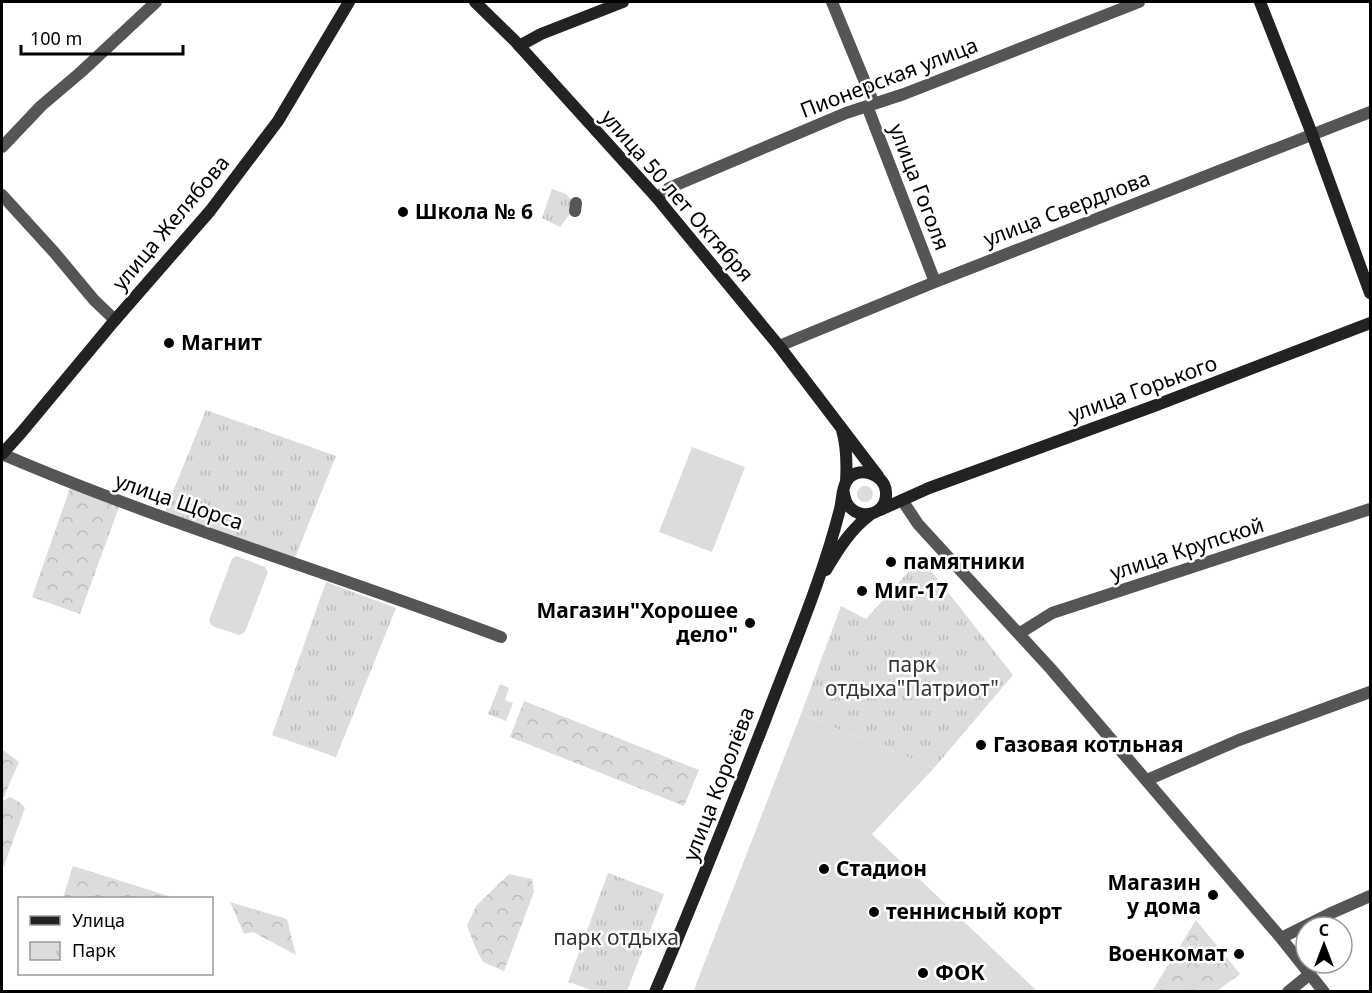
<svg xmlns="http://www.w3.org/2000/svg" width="1372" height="993" viewBox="0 0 1372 993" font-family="'Noto Sans',sans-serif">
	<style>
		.green { fill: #dcdcdc }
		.forest { fill: url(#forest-crowns) }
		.park { fill: url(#park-tufts) }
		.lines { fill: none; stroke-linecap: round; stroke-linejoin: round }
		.street { stroke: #555; stroke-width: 12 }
		.secondary { stroke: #222; stroke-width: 12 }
		.poi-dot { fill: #000; stroke: #fff; stroke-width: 2 }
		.labels { text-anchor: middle; stroke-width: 5; stroke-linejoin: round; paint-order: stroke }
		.street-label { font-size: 21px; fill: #000; stroke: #fff }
		.poi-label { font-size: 21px; font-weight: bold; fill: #000; stroke: #fff; text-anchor: start }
		.park-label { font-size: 21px; fill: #333; stroke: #fff }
	</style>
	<defs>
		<pattern id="forest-crowns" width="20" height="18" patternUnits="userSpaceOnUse" patternTransform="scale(1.5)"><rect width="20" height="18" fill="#dcdcdc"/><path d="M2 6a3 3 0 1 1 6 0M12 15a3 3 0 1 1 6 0" fill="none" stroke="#bbb"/></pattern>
		<pattern id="park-tufts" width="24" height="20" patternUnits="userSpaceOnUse" patternTransform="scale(1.5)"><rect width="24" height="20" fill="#dcdcdc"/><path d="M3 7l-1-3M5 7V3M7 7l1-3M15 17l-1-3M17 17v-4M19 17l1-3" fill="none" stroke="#bbb"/></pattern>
	</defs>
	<rect width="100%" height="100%" fill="#fff"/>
	<path class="green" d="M692,447L745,467L712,552L659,532Z
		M857 494a8 8 0 1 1 16 0a8 8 0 1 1-16 0Z
		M237,556L265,567L268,572L245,632L239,635L212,626L209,620L232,559Z
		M801,714L934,768L872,834L1037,991L693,992Z"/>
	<path class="forest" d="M70,488L119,507L80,614L32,597Z
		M524,701L699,770L684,806L510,737Z
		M3,750L19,762L2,801V752Z
		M10,797L21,803L25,808L2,871V805L3,801Z
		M73,866L175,898H63Z
		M509,874L532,879L534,892L504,971L483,962L477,951L467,926L476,906Z
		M230,902L287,919L296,955L253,932L244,934Z
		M1196,920L1240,974L1217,991H1152Z"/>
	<path class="park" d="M552,189L566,194L576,205L560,227L542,218Z
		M206,410L336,456L294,560L164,514Z
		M921,558L1013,675L934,768L801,714L841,606L866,619Z
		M326,582L396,608L336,757L272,735Z
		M500,684L509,688L505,700L513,703L506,721L488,714Z
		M608,873L664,894L627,991H595L568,982Z"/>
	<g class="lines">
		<path class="street" d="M832,2L874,104
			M867,106L935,282
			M2,147L41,106L81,72L156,2
			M2,195L54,252L94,300L115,320
			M657,198L669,188L846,113L904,94L1139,2
			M575,211L576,203
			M779,346L935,282L1370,112
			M2,454C165,524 335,574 501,637
			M902,500L918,524L1051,669L1281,938L1324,992
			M1020,633L1052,613L1370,509
			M1147,780L1239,740L1370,692
			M1281,938L1329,914L1370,896
			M1288,992L1310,974"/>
		<path class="secondary" d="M475,2L515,41L657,198L779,346L878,476
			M1260,2L1312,134L1370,293
			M519,46L541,34L623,2
			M842,430C847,447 847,465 846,482
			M2,454L21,433L115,320L210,211L278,121L349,2
			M880,510L929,488L1154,406L1370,323
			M826,570C839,548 851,529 871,514
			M655,992C694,901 730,810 766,718C792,649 822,580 840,509C842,501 842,489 846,482C856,464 885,473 886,492C888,520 847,523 844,493"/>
	</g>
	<g class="poi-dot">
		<circle cx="403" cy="212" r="6"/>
		<circle cx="169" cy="343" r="6"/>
		<circle cx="891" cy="562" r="6"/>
		<circle cx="862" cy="591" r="6"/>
		<circle cx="750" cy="623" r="6"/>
		<circle cx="981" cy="745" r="6"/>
		<circle cx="824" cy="869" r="6"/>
		<circle cx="1213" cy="895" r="6"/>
		<circle cx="874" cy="912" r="6"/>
		<circle cx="1239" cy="954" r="6"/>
		<circle cx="923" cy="973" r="6"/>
	</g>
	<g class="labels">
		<g class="street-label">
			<text transform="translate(889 78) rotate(-21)" y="7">Пионерская улица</text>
			<text transform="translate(919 187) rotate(69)" y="7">улица Гоголя</text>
			<text transform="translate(677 196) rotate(49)" y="7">улица 50 лет Октября</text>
			<text transform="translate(1067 209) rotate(-21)" y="7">улица Свердлова</text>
			<text transform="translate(171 223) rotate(-50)" y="7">улица Желябова</text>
			<text transform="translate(1143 389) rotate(-20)" y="7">улица Горького</text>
			<text transform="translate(179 502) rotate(19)" y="7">улица Щорса</text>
			<text transform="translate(1187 549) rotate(-18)" y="7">улица Крупской</text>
			<text transform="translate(719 784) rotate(-69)" y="7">улица Королёва</text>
		</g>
		<g class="poi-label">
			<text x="415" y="219">Школа № 6</text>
			<text x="181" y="350">Магнит</text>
			<text x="903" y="569">памятники</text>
			<text x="874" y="598">Миг-17</text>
			<text x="738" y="618" text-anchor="end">Магазин"Хорошее<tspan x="738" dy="24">дело"</tspan></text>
			<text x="993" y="752">Газовая котльная</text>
			<text x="836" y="876">Стадион</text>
			<text x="1201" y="890" text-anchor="end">Магазин<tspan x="1201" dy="24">у дома</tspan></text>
			<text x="886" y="919">теннисный корт</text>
			<text x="1227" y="961" text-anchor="end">Военкомат</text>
			<text x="935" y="980">ФОК</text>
		</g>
		<g class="park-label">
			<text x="912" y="672">парк<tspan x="912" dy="24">отдыха"Патриот"</tspan></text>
			<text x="616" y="945">парк отдыха</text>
		</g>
	</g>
	<rect width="1372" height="993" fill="none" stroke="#000000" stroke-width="6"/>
	<rect x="18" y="897" width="195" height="78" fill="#ffffff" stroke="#999999" stroke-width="1.5"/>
	<rect x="30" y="916" width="30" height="9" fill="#222222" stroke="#999999" stroke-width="1.5"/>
	<text x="72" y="927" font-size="18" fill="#000000">Улица</text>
	<rect x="30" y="942" width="30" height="18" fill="url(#park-tufts)" stroke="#999999" stroke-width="1.5"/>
	<text x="72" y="957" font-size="18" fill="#000000">Парк</text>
	<g transform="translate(1324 945)"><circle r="28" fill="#ffffff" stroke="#999999" stroke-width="1.5"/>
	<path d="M0-4.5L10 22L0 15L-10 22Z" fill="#000000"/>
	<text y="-9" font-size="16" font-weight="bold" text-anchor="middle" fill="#000000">С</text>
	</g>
	<path d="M21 45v9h162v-9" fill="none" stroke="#000000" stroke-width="3"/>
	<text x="30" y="45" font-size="18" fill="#000000" stroke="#ffffff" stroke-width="4.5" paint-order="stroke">100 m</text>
</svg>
